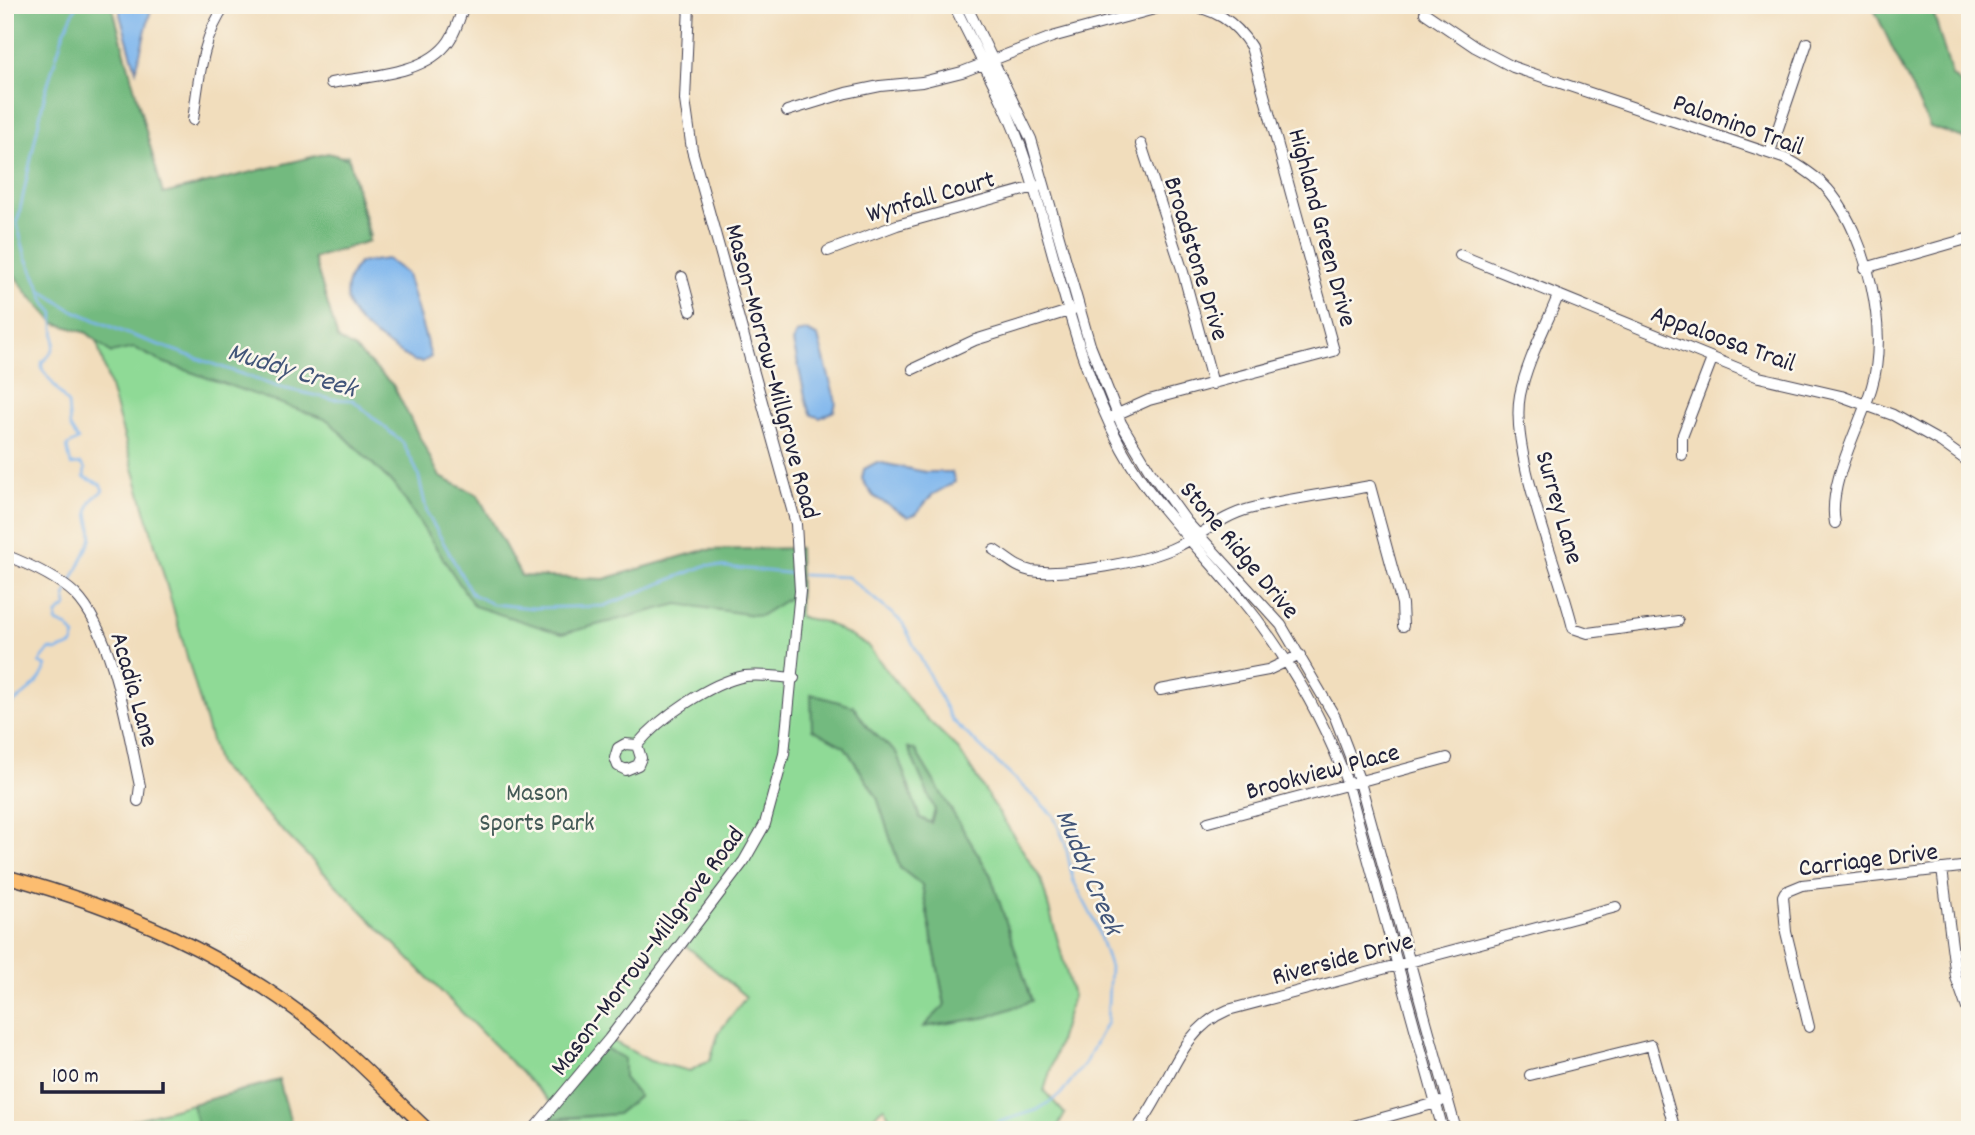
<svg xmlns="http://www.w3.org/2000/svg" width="1975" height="1135" viewBox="0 0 1975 1135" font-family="Dekko,sans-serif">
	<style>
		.green { fill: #8fda96; stroke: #587e68; stroke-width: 2; fill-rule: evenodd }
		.forest { fill: #73ba7f; stroke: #4a6e5d; stroke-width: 2 }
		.water { fill: #7db5ed; stroke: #506c94; stroke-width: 2 }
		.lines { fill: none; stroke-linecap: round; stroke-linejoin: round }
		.stream { stroke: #7db5ed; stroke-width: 2.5 }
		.minor-casing { stroke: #413e4e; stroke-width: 12 }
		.major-casing { stroke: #413e4e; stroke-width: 15 }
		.minor { stroke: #fff; stroke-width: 10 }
		.major { stroke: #fcbd6f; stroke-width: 12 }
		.labels { text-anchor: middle; stroke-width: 5; stroke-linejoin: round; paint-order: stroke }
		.street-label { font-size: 26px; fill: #22223b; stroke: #fbf7ec }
		.park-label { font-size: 26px; fill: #435956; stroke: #fbf7ec }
		.water-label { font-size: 28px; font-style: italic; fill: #425579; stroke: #fbf7ec }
	</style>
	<rect width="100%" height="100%" fill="#fbf7ec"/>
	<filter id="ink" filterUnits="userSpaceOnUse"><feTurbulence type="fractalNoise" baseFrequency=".0143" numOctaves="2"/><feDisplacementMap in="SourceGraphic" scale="14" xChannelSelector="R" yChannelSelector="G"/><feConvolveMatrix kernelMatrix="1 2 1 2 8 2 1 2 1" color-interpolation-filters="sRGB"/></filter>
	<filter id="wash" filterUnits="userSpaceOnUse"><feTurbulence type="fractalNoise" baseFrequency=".00686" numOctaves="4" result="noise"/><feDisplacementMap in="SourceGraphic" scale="28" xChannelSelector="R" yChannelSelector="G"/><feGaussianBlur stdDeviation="1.57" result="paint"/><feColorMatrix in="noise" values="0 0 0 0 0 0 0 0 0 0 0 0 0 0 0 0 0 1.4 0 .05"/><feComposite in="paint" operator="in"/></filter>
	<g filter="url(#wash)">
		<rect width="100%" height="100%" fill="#f1ddbc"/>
		<path class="green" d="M348,155L370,236L311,251L353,400L472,594L800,574L799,617L825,622L867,645L918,710L959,750L1041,879L1073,996L1044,1091L1065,1114L1056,1130H897L884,1107L859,1130H540L550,1120L617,1114L639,1096L624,1078L554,1106L218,765L65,230ZM853,706L868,728L897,754L920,818L931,823L935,810L909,748L915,750L991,876L988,1017L924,1026L945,1006L922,885L900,868L877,797L845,747ZM683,943L746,997L719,1032L710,1060L690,1071L650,1061L609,1039Z
			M192,1104L199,1130L99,1129Z"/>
		<path class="forest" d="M5,5H112L163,194L328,153L349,159L369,241L314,258L338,339L355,349L393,385L440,477L478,495L521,576L604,579L704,550L799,548L800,591L760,616L678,604L562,634L474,606L397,488L328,420L162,362L134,348L111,353L87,333L55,323L28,294L5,262Z
			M1872,5H1931L1952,76L1970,92V140L1930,127Z
			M811,694L853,706L868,728L897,754L920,818L931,823L935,810L908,748L915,750L991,876L1032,1001L988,1017L923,1027L945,1005L922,885L900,868L877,797L845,747L812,729Z
			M603,1047L624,1058V1078L639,1096L617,1114L550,1119L554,1106Z
			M279,1080L293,1130H199L192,1104Z"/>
		<path class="water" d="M120,5H152L136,70L120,15Z
			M387,259L407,274L431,357L422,362L413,361C379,338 320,310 359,263Z
			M807,331L818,337L836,402L834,411L820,418L812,415L807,405L793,342L796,333Z
			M877,462L925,472H952L955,482L932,495L916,514L908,517L873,496L862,479L864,469Z"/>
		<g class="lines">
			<path class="stream" d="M77,5L64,32L45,93L17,224L25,254L41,290L70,309L128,334L278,387L331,399L353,400L403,443L418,473L427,513L472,594L492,604L533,608L604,606L707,565L796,574
				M803,575L848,577L902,622L952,720L1053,815L1065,842L1073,880L1095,922L1110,967L1107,1022L1084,1065L1059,1096L1037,1110L974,1130
				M8,708C21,695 41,685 46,666L39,663L50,649L56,651L72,645L75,636L68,627L56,622L57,614L67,606L65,596L91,540C95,526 83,515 91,502C94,496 99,495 103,490L100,484L84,477L85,469L81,464L71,465L67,446L78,440L70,427L68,404L42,369V362C62,347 52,335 54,313L46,304L41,291"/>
		</g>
	</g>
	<g filter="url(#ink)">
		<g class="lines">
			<defs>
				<path id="minor" d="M954,5C978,55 1008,106 1025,159C1057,256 1073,357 1122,449C1152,504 1198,546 1237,594C1285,652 1322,714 1348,785L1443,1130
					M966,5L1031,139L1090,345L1121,423L1150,471L1186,521L1281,625L1335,717L1360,782L1456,1130
					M1425,13L1475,47L1513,67L1789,160C1805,169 1820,179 1831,193C1867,238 1889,330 1872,386C1861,425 1827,483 1835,523
					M331,83C367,76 426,75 449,41C456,31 460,17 464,5
					M787,111L846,93L880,86L922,82L962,72L1052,37L1169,5
					M193,120C199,81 201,38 226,5
					M1141,144L1183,272L1213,384
					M1770,152L1807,43
					M828,251L897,225L1038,186
					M1460,255L1759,377L1841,396L1893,415L1941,442L1970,463
					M1865,268L1970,238
					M682,277L691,311
					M1558,296C1545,328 1527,361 1520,395C1509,452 1559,568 1573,628L1588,633L1678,621
					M913,369L975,340L1072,310
					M1111,417L1149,400L1334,351L1251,47C1235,21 1214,8 1184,5
					M1682,455V437L1712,359
					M994,550C1007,558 1016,568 1031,571C1065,576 1147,562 1178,546C1202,535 1222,516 1249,509C1288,498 1330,494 1370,486L1402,604L1403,626
					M5,555C28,564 57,577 75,594C114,633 128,732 140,786L138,801
					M1160,690L1268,670L1300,655
					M637,745L641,758L638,765L626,770L618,766L615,758L618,748L625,744L637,745C659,718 710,683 745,676C761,674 778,677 794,678
					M1208,822L1447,758
					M1942,869L1956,977L1970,1017
					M1809,1027L1786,932L1783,896L1785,892L1802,885L1970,866
					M1530,1075L1651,1045L1675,1130
					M533,1130L609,1039L744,861L765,824L784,754L800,591L796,524L692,150L685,100L689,5
					M1136,1130C1171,1087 1176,1032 1228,1010L1616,907
					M1339,1130L1440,1102"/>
				<path id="major" d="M5,876C121,908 229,954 323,1031C360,1062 393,1097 428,1130"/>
			</defs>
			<use href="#minor" class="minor-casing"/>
			<use href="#major" class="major-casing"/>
			<use href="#minor" class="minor"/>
			<use href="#major" class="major"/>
		</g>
	</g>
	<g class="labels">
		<g class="street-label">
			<text transform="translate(1739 123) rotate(20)" y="9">Palomino Trail</text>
			<text transform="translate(930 195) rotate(-16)" y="9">Wynfall Court</text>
			<text transform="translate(1324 227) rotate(75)" y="9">Highland Green Drive</text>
			<text transform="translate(1198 258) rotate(73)" y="9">Broadstone Drive</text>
			<text transform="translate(1724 337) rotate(20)" y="9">Appaloosa Trail</text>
			<text transform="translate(774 371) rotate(75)" y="9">Mason–Morrow–Millgrove Road</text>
			<text transform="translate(1561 507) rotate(74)" y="9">Surrey Lane</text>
			<text transform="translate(1241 549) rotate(50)" y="9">Stone Ridge Drive</text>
			<text transform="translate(136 689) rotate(74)" y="9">Acadia Lane</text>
			<text transform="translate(1322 770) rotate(-15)" y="9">Brookview Place</text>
			<text transform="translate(1868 858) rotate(-7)" y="9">Carriage Drive</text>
			<text transform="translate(646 950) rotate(-53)" y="9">Mason–Morrow–Millgrove Road</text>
			<text transform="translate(1342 957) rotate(-15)" y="9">Riverside Drive</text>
		</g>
		<g class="park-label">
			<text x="537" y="800">Mason<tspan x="537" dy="30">Sports Park</tspan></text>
		</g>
		<g class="water-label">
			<text transform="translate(293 368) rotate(17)" y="10">Muddy Creek</text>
			<text transform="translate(1091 871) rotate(67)" y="10">Muddy Creek</text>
		</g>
	</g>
	<rect width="1975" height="1135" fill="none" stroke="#fbf7ec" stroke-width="28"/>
	<path d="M42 1082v10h121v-10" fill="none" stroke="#22223b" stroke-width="3.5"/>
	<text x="52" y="1082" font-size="21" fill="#22223b" stroke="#fbf7ec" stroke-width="5" paint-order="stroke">100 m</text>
</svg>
